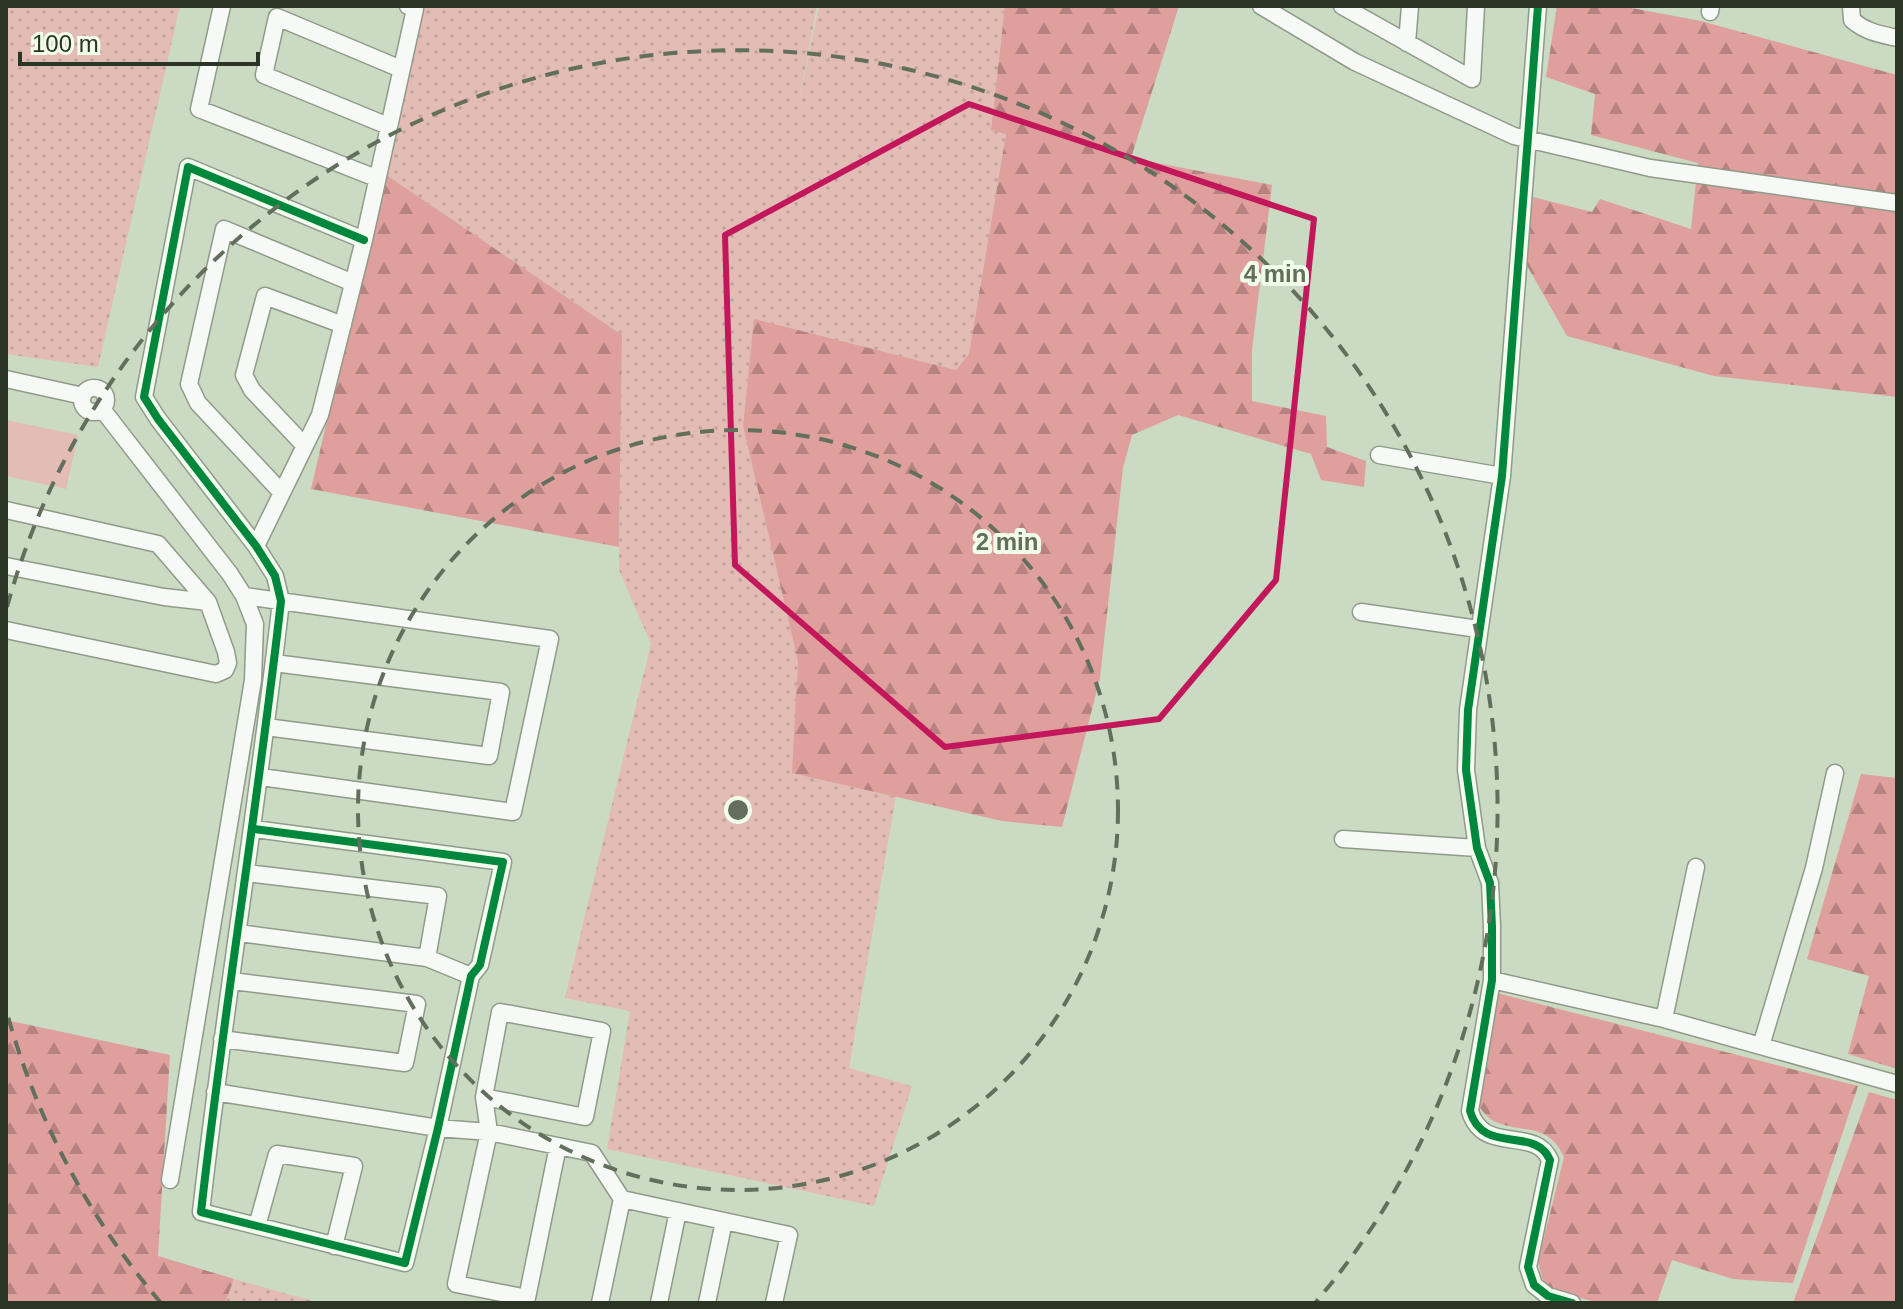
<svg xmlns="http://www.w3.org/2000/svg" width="1903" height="1309" viewBox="0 0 1903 1309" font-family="Helvetica,sans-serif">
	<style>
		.grass { fill: url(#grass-dots) }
		.forest { fill: url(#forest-firs) }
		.garden { fill: #e2bcb5 }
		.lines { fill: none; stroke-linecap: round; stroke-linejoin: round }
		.minor-casing { stroke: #8f9b89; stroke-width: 19 }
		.minor { stroke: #f7f9f6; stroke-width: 16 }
		.cycleway-casing { stroke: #f1ffea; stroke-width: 13 }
		.cycleway { stroke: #00873e; stroke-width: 8 }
		.marked { fill: none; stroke: #c2185b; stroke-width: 6; stroke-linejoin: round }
		.ring { fill: none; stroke: #626f5c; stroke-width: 4; stroke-dasharray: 14 10 }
		.centre { fill: #626f5c; stroke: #f1ffea; stroke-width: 4 }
		.ring-label { font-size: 24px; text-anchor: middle; font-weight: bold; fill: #626f5c; stroke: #f1ffea; stroke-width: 8; stroke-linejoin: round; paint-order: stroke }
	</style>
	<defs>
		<pattern id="grass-dots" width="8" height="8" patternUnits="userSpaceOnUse" patternTransform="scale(2)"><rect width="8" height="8" fill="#e2bcb5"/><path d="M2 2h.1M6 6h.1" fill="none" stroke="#c2a29c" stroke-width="1.8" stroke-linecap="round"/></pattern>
		<pattern id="forest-firs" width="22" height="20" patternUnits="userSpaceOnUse" patternTransform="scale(2)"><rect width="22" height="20" fill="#df9f9c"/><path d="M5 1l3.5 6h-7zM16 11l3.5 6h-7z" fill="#b5827f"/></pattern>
	</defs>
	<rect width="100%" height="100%" fill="#cadac3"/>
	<path class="grass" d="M6,6H180L98,367L6,354Z
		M424,6H817L797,112L819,6H1005L991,130L1006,133L969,354L956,370L754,320L743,426L798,661L793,773L896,796L849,1068L912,1086L874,1206L607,1149L630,1011L565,998L651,644L619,570L622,335L385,174Z
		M234,1279L320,1303H225Z"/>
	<path class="forest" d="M1005,6H1179L1131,158L1272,185L1252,350V401L1326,416L1327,447L1366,461L1364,487L1321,480L1311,454L1178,415L1132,435L1123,468L1100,678L1062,827L1002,821L792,773L798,661L743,426L754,319L956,370L969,354L1006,134L991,130Z
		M1557,6H1621L1701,21L1897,75V397L1714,376L1567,336L1525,262L1533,197L1592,212L1600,199L1691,229L1698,163L1591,135L1595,94L1546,77Z
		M385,174L622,335L619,547L311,489Z
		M1861,774L1897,778V1069L1848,1054L1869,976L1807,959Z
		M1497,993L1858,1086L1793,1283L1733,1279L1672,1260L1657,1303H1599L1551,1290L1542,1278L1538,1262L1564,1157C1547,1120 1519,1135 1492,1120C1485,1116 1479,1106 1474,1100Z
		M6,1020L170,1055L158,1256L234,1279L225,1303H6Z
		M1869,1092L1897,1100V1303H1793Z"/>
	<path class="garden" d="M6,420L78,435L66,489L6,476Z"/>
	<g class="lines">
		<defs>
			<path id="minor" d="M222,6L199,109L376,178
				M1261,6L1355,62L1514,136L1650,168L1897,203
				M1342,6L1472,79L1476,6
				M1538,6L1502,476L1468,710L1466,770L1477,848L1490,883L1492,927V980L1470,1111C1483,1156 1535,1125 1550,1160L1528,1267L1534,1285L1548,1296L1572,1303
				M1851,6L1852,20C1866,32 1879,34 1897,38
				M1710,12L1711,6
				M1407,43L1410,6
				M388,126L264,75L277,17L401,69
				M6,379L83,396
				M82 400a12 12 0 1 1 24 0a12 12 0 1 1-24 0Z
				M102,409L230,574L244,596L255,624L253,680L170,1180
				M305,446L252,390L244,375L265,296L343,325
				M1379,455L1502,476
				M282,493L198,403L189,384L224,229L353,283
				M6,510L158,544L208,602L226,652L228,663L225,670L216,674L6,630
				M256,546L320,415L364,240L415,9L408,6
				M6,566L164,597L208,602
				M244,596L550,639L513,812L261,777
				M1361,612L1478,629
				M266,727L489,756L501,692L274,663
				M254,829L503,862L480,965L471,976L438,1128L405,1263L201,1212C224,1008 258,805 281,601L275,576L256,546L158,419L144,397L188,167L364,240
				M1343,839L1477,848
				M239,933L427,958L438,896L247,873
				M427,958L471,976
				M1492,980L1664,1019L1897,1084
				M1664,1019L1696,867
				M222,1039L405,1063L417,1004L232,981
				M1761,1046L1814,868L1835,773
				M215,1092L438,1128L489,1132L592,1153L622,1199L789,1235L774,1303
				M484,1097L585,1117L602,1031L500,1012L484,1097L489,1132L456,1284L527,1298L558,1146
				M257,1226L277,1154L354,1166L334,1246
				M600,1303L622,1199
				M659,1303L678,1211
				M707,1303L724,1221"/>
		</defs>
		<use href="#minor" class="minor-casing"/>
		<use href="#minor" class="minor"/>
		<defs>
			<path id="cycleway" d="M1538,6L1502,476L1468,710L1466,770L1477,848L1490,883L1492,927V980L1470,1111C1483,1156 1535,1125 1550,1160L1528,1267L1534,1285L1548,1296L1572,1303
				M254,829L503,862L480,965L471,976L438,1128L405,1263L201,1212C224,1008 258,805 281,601L275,576L256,546L158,419L144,397L188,167L364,240"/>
		</defs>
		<use href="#cycleway" class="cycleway-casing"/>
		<use href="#cycleway" class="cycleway"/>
	</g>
	<path class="marked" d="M969,104L1314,219L1276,580L1159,719L945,747L735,565L725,235Z"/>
	<g class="ring">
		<circle cx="738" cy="810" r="380"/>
		<path d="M161 1303A759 759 0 0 1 7 1013M7 607A759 759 0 1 1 1315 1303"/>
	</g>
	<circle cx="738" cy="810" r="12" class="centre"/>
	<g class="ring-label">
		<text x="1275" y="282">4 min</text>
		<text x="1007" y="550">2 min</text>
	</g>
	<rect width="1903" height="1309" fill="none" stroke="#2a3525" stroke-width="16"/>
	<path d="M20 52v12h238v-12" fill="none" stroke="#2a3525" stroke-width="4"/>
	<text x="32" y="52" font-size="24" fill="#2a3525" stroke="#f1ffea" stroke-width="6" paint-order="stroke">100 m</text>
</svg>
